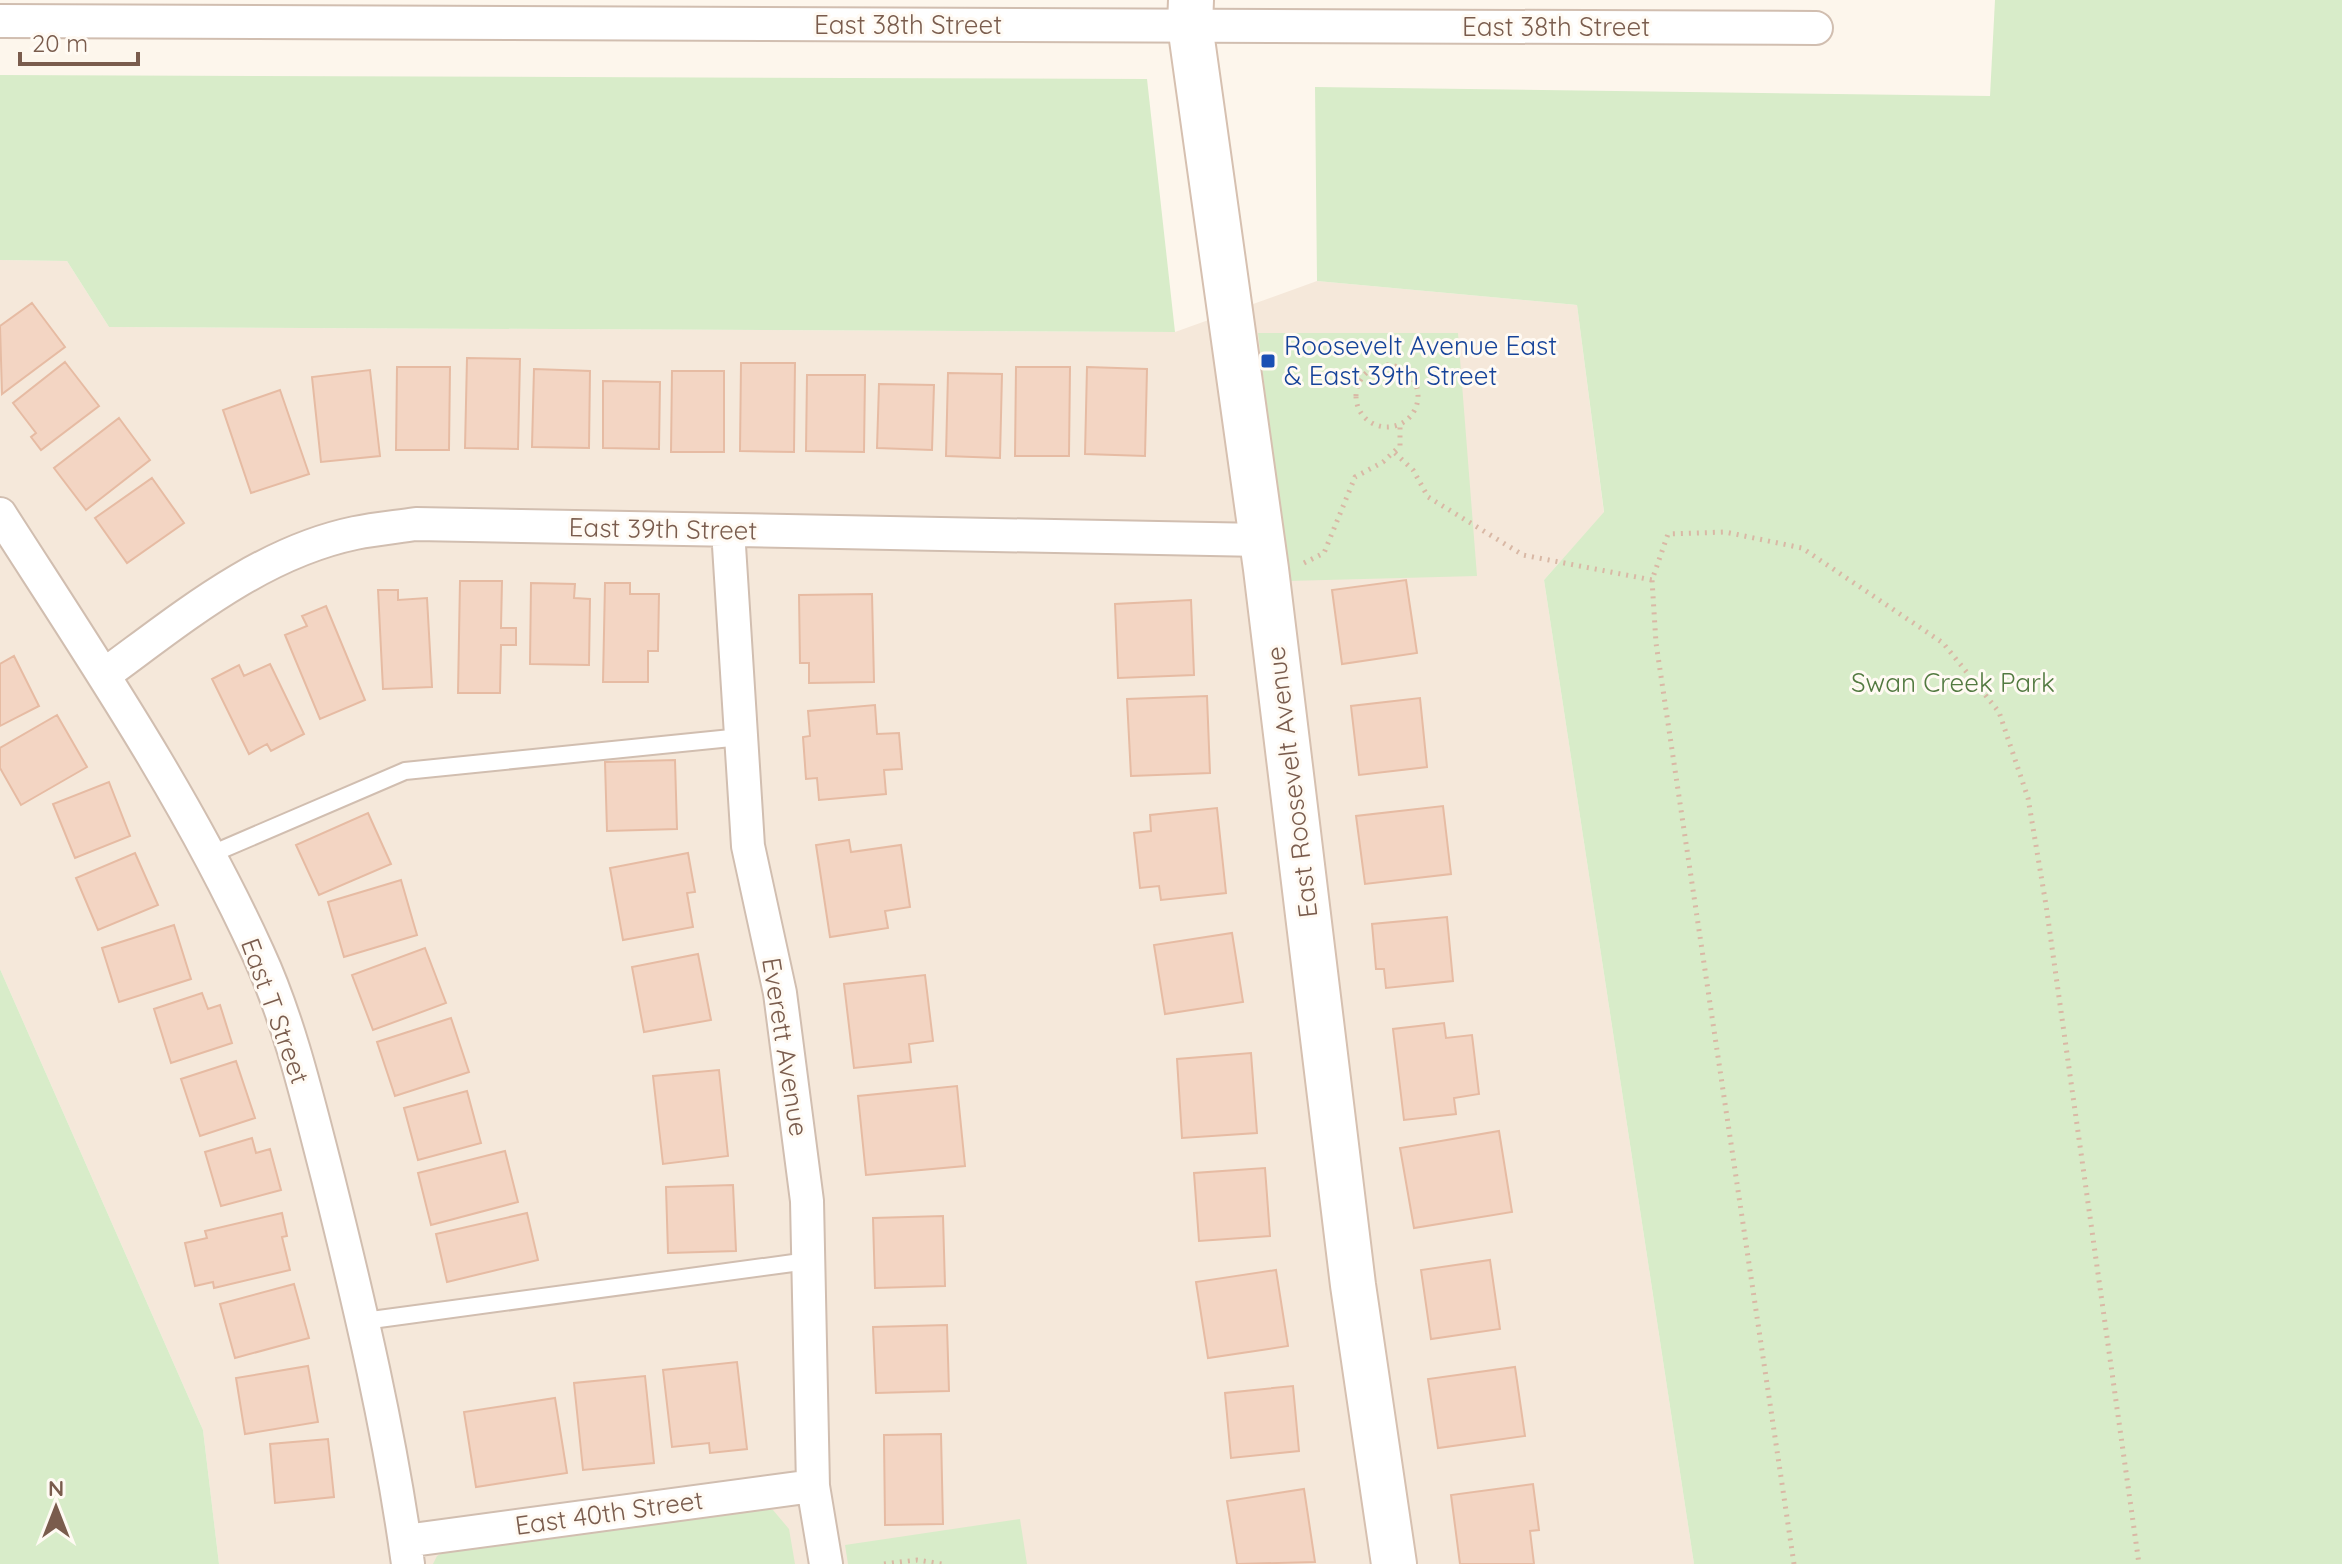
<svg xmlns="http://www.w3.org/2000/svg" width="2342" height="1564" viewBox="0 0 2342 1564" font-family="Quicksand,sans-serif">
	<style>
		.residential { fill: #f5e8da }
		.green { fill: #d8ecc9 }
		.building { fill: #f3d5c3; stroke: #e6bba3; stroke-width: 2 }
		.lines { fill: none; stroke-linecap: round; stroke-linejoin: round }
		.lane-casing { stroke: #d1beb0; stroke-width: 20 }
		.street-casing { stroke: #d1beb0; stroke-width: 36 }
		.secondary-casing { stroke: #d6c0b0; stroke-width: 48 }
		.path { stroke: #d9b8a5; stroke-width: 5; stroke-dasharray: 2 6; stroke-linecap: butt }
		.lane { stroke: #fff; stroke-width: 16 }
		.street { stroke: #fff; stroke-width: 32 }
		.secondary { stroke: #fff; stroke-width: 44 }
		.transit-dot { fill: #1a4fb4; stroke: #fffaf3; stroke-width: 3 }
		.labels { text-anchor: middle; stroke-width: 6; stroke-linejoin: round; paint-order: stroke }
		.street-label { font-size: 26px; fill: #7a5c4d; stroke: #fffaf3 }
		.transit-label { font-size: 26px; fill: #164399; stroke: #fffaf3; text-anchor: start }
		.park-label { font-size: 26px; fill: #537a41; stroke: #fffaf3 }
	</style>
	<rect width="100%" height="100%" fill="#fdf6ec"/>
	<path class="residential" d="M0,260L67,261L109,327L1175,332L1317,281L1577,305L1604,513L1544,580L1694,1564H219L203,1430L0,969Z"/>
	<path class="green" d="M1995,0H2342V1564H1694L1544,580L1604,512L1577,305L1317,281L1315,87L1990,96Z
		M0,75L1147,79L1175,332L109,327L67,261L0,260Z
		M1258,333H1458L1477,576L1288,581Z
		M0,969L203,1430L219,1564H0Z
		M754,1508L773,1510L789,1529L795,1564H433L437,1556L455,1546Z
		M1020,1519L1027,1564H848L845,1545Z"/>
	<path class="building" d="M32,303L65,347L2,394L0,326Z
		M467,358L520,359L518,449L465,448Z
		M65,362L99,406L41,450L31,437L36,433L13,403Z
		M741,363H795L794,452L740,451Z
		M397,367H450L449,450H396Z
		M1016,367H1070L1069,456H1015Z
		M1087,367L1147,369L1145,456L1085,454Z
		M534,369L590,371L589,448L532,447Z
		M370,370L380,456L321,462L312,377Z
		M672,371H724V452H671Z
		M948,373L1002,374L1000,458L946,456Z
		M807,375H865L864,452L806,451Z
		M603,381L660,382L659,449L603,448Z
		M879,384L934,385L932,450L877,448Z
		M280,390L309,474L251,493L223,410Z
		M119,418L150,460L86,510L54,468Z
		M152,478L184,523L127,563L95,518Z
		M1406,580L1417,653L1342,664L1332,590Z
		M460,581H502L501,628H516V645H501L500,693H458Z
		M531,583L575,584L574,598L590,599L589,665L530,664Z
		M605,583H630V594H659L658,651H648V682H603Z
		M378,590H398V600L427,598L432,687L383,689Z
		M872,594L874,682L809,683V663H800L799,595Z
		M1191,600L1194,675L1118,678L1115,604Z
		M326,606L365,700L320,719L285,635L307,626L302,616Z
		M14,656L39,706L0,726V664Z
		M270,664L304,734L271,751L267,744L249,754L212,679L239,665L244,676Z
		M1207,696L1210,773L1131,776L1127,699Z
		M1420,698L1427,767L1359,775L1351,706Z
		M875,705L877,734L899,733L902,769L884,770L886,794L819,800L817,778L806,779L803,737L810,736L808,711Z
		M57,715L87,767L21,805L0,768V748Z
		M675,760L677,829L607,831L605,762Z
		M109,782L130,836L75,858L53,804Z
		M1443,806L1451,874L1365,884L1356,816Z
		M1217,808L1226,893L1161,900L1159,886L1140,888L1134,833L1151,831L1150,815Z
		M368,813L391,864L319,895L296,845Z
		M849,840L851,852L901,845L910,907L885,911L888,928L830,937L816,845Z
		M135,853L158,905L98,930L76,878Z
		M688,853L695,892L687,893L693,927L623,940L610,868Z
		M401,880L417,935L344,957L328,902Z
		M1447,917L1453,981L1386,988L1384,969H1376L1372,924Z
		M174,925L191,979L119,1002L102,948Z
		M1232,933L1243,1002L1165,1014L1154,945Z
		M425,948L446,1003L373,1030L352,975Z
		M698,954L711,1020L644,1032L632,967Z
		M925,975L933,1041L909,1044L911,1062L854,1068L844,984Z
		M202,993L208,1009L220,1005L232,1043L171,1063L154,1009Z
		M451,1018L469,1072L395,1096L377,1042Z
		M1444,1023L1446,1038L1472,1035L1479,1094L1454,1098L1456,1114L1404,1120L1393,1029Z
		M1251,1053L1257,1133L1182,1138L1177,1059Z
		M236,1061L255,1118L200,1136L181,1079Z
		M719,1070L728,1156L663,1164L653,1076Z
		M957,1086L965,1166L866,1175L858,1096Z
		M467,1091L481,1143L418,1160L404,1108Z
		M1499,1131L1512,1212L1414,1228L1400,1148Z
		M252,1138L256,1153L270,1149L281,1190L221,1206L205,1152Z
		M505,1151L518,1202L431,1225L418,1173Z
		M1265,1168L1270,1236L1199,1241L1194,1173Z
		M733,1185L736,1251L668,1253L666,1187Z
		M282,1213L287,1236L282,1237L290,1270L214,1288L213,1282L195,1286L185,1243L207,1238L205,1231Z
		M527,1213L538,1260L447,1282L436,1234Z
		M943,1216L945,1286L875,1288L873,1218Z
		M1490,1260L1500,1329L1431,1339L1421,1270Z
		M1276,1270L1288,1346L1208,1358L1196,1282Z
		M294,1284L309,1338L235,1358L220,1304Z
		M947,1325L949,1391L876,1393L873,1327Z
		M737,1362L747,1449L710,1453L709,1443L672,1447L663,1370Z
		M308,1366L318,1422L245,1434L236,1378Z
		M1515,1367L1525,1436L1438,1448L1428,1379Z
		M645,1376L654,1463L583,1470L574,1383Z
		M1293,1386L1299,1451L1231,1458L1225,1393Z
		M555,1398L567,1473L476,1487L464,1412Z
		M941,1434L943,1524L885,1525L884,1435Z
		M328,1439L334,1497L275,1503L270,1444Z
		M1533,1484L1539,1530L1530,1531L1534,1564H1460L1451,1495Z
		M1304,1489L1315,1562L1237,1564L1227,1501Z"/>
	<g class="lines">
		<defs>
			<path id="lane" d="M207,856L405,771L741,737
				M364,1321L808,1261"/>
			<path id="street" d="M0,21L1816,28
				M0,514C91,656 188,799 258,953C290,1022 309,1105 328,1178C360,1306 390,1433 408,1564
				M728,530L748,846L780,993L807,1201L813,1486L826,1564
				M104,675C181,619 259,553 355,533C375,529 396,527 416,524L1262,540
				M405,1541L813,1486"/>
			<path id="secondary" d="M1191,0L1190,25L1266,569L1353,1285L1394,1564"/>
		</defs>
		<use href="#lane" class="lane-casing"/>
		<use href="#street" class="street-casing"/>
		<use href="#secondary" class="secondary-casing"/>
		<path class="path" d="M1356 396a31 31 0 1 1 62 0a31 31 0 1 1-62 0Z
			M1395,453L1413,470L1428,497L1523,555L1652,580
			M1304,563L1324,553L1355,477L1383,462L1400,446V424
			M884,1564L917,1560L942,1564
			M1794,1564L1656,643L1652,580L1668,534L1725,532L1802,548L1943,643L1999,712L2028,798L2046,905L2139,1564"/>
		<use href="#lane" class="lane"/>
		<use href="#street" class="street"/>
		<use href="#secondary" class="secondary"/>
	</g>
	<rect class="transit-dot" x="1260" y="353" width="16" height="16" rx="4"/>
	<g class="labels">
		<g class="street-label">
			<text x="908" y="34">East 38th Street</text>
			<text x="1556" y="36">East 38th Street</text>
			<text transform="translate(663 529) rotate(1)" y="9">East 39th Street</text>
			<text transform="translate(1292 782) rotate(-97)" y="9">East Roosevelt Avenue</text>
			<text transform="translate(275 1011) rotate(70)" y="9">East T Street</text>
			<text transform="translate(785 1047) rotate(81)" y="9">Everett Avenue</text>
			<text transform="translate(609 1513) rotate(-8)" y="9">East 40th Street</text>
		</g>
		<g class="transit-label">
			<text x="1284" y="355">Roosevelt Avenue East<tspan x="1284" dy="30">&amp; East 39th Street</tspan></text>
		</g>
		<g class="park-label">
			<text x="1953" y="692">Swan Creek Park</text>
		</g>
	</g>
	<g transform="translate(56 1508)" stroke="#fffaf3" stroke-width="6" paint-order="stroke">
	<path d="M0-6L14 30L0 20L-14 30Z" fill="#7a5c4d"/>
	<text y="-12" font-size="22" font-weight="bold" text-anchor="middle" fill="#7a5c4d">N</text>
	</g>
	<path d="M20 52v12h118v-12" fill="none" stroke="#7a5c4d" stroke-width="4"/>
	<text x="32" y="52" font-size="24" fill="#7a5c4d" stroke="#fffaf3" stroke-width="6" paint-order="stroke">20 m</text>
</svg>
